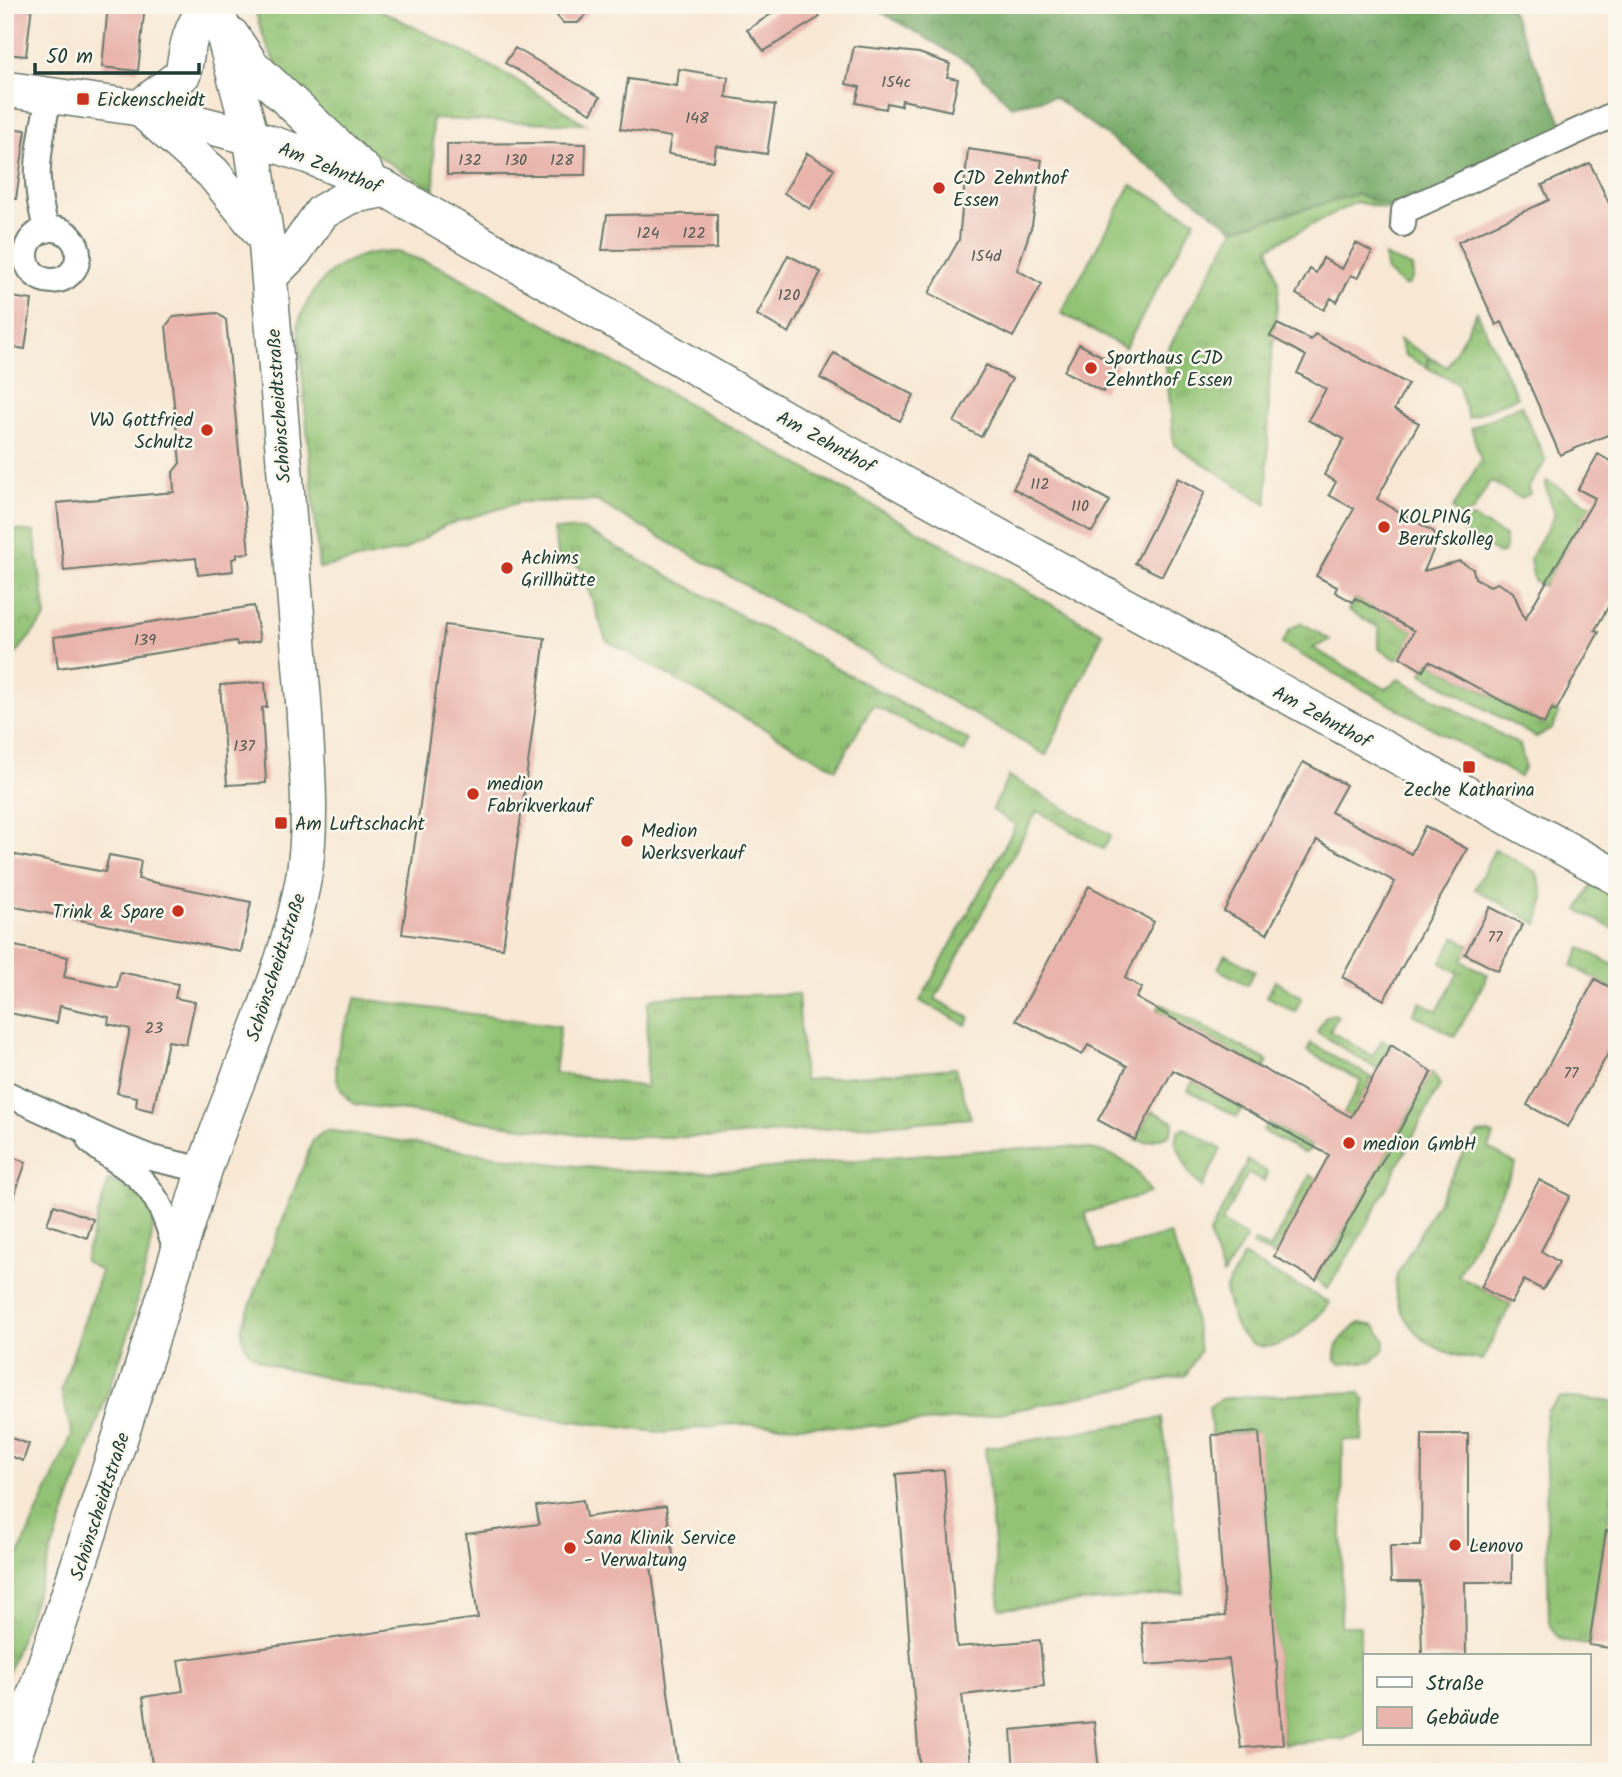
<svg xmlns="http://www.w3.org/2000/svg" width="1622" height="1777" viewBox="0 0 1622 1777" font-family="Kalam,sans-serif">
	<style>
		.grass { fill: url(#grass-tufts); stroke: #588054; stroke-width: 2 }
		.forest { fill: url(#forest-crowns); stroke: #4a734d; stroke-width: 2 }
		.park { fill: url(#park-crowns); stroke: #588054; stroke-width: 2 }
		.pitch { fill: #92c374; stroke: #588054; stroke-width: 2 }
		.building { fill: #e9b4ab }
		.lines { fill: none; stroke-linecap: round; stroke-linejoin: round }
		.street-casing { stroke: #6b796c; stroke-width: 28 }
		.secondary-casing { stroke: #6b796c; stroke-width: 38 }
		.street { stroke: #fff; stroke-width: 24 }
		.secondary { stroke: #fff; stroke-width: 35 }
		.poi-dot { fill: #c8321e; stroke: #fbf7ec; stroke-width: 2.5 }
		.labels { text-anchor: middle; stroke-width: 5; stroke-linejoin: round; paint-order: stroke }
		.number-label { font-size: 16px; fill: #525b52 }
		.poi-label { font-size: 19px; fill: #1f3d34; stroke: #fbf7ec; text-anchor: start }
		.street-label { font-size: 19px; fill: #1f3d34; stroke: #fbf7ec }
	</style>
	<defs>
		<pattern id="grass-tufts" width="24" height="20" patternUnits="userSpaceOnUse" patternTransform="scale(1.75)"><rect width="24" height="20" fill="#92c374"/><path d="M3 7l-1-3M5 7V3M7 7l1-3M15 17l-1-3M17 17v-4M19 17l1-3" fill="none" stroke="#77a060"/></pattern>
		<pattern id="forest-crowns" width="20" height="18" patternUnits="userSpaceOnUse" patternTransform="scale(1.75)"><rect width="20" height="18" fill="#75a966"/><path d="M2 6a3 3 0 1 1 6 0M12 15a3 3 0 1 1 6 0" fill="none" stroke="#5f8b55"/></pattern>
		<pattern id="park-crowns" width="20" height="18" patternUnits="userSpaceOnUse" patternTransform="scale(1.75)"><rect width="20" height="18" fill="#92c374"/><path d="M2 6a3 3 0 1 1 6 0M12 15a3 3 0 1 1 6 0" fill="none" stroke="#77a060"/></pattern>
	</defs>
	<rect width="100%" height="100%" fill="#fbf7ec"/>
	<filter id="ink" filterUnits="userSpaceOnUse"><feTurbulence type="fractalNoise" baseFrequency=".0143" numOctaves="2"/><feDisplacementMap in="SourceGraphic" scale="14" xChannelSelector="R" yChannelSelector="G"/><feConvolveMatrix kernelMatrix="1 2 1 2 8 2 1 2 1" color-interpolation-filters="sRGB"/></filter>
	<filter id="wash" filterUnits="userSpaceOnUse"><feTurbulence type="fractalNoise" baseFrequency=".00686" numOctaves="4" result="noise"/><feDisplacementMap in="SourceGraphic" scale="28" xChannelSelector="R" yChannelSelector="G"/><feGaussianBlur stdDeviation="1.57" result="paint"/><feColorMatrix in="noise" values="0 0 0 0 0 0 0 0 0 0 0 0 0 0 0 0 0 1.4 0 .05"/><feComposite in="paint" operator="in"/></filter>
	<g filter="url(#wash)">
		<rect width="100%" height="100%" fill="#f8e8d4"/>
		<path class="grass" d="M254,5H371L510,76L585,124L432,119L435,190C389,165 303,111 277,66C267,47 259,27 254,5Z
			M1357,194L1389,205L1388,209L1356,202L1269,247L1279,286L1269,383L1267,504L1174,445L1165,355L1234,229Z
			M379,252H398L443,268L1103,633L1046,755L596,501L521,502L446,525L404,550L319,568L298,324C312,284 336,258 379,252Z
			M1384,256L1412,267L1413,277L1408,285L1404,286L1387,272Z
			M1477,312L1517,397L1468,418L1458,384L1428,368L1430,357L1447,367Z
			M1399,339L1428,356L1426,367L1405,355Z
			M1521,405L1546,461L1528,488L1530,494L1520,498L1490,481L1473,512L1457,517L1453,508L1481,460L1471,428Z
			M1547,481L1591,506L1544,586L1534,581L1530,559L1555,515L1545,485Z
			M1473,518L1505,536V552L1499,554L1462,532L1460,522Z
			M554,529L585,530L970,741L964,752L873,705L836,769L606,640L581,568L557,556Z
			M1355,598L1414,631L1400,657L1396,659L1379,649V628L1348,610Z
			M1302,623L1330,640L1313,648L1386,689L1399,679L1520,745L1525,766L1520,777L1282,644L1290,629Z
			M1429,661L1543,724L1552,709L1559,714L1552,729L1536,737L1422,674Z
			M1009,776L1111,835L1103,849L1037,811L935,999L970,1018L966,1025L920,1001L1016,825L992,810Z
			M1495,849L1537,873L1544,898L1538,924L1475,889Z
			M1599,871L1617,882V931L1578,910Z
			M1455,937L1470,946L1462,961L1488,975L1455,1037L1413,1014L1420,1002L1437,1011L1458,973L1441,963Z
			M1581,948L1617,967V991L1572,966Z
			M1225,954L1255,971L1247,985L1218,969Z
			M1275,981L1302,997L1295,1012L1267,996Z
			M798,994L804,1080L955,1068L971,1118L715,1137H595L354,1104C318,1078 345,1032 356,998L560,1026L554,1073L646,1087L648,1003L656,997Z
			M1161,1004L1268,1061L1264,1069L1157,1010Z
			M1334,1014L1338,1016L1330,1031L1372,1056L1382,1040L1391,1045L1377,1069L1317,1032L1326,1016Z
			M1311,1043L1372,1078L1351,1117L1344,1113L1361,1081L1307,1051Z
			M1432,1072L1440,1085L1363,1232L1327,1289L1316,1280Z
			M1193,1081L1242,1108L1237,1117L1188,1090Z
			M1152,1111L1174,1122L1170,1135L1146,1142L1135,1140Z
			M1268,1122L1311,1146L1309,1151L1304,1153L1263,1131Z
			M1185,1128L1221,1149L1202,1188L1189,1173L1175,1141L1179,1130Z
			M326,1130C435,1145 546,1168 657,1172C734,1174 812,1164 889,1157C942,1152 995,1150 1048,1147C1090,1145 1131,1151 1150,1193L1085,1213L1098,1252L1170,1234L1187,1279L1200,1350L1186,1375L976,1418L859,1427L727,1424L665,1433L443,1404L274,1366C254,1358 240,1350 242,1327L313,1140Z
			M1488,1133L1494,1135L1488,1148L1516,1164L1458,1276L1511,1304L1482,1360C1448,1356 1418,1345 1402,1312C1396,1300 1393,1288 1397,1275L1467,1148L1478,1134Z
			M1248,1160L1267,1172L1264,1181L1248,1173L1222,1222L1247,1237L1223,1275L1209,1234Z
			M1310,1175L1317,1179L1274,1256L1252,1245L1255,1241L1270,1249Z
			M109,1179L144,1199L154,1219L150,1249L130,1330L5,1682V1585L72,1435L61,1390L101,1271L84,1261Z
			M1243,1256L1330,1303C1311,1325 1272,1366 1243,1336C1232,1326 1229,1304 1225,1290Z
			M1360,1323L1375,1326L1384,1339L1385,1348L1373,1361L1341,1364L1335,1359C1333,1343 1348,1332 1360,1323Z
			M1359,1392L1365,1401L1362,1441L1343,1440L1341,1626H1360V1696H1365V1728L1344,1739L1283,1744L1258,1432L1212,1435L1209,1407L1221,1399L1237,1397Z
			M1561,1397L1617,1402V1464L1589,1645C1570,1642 1555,1643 1549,1622L1545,1428L1547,1411Z
			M1162,1418L1184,1593L1000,1609L985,1448Z"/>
		<path class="forest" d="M869,5H1509L1566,131L1403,211L1357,194L1234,229L1054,97L1011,106L969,63Z"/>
		<path class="park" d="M5,529L34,532L46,617L5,667Z"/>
		<path class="pitch" d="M1131,185L1195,220L1125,348L1061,313Z"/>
		<g id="blocks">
			<path class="building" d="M5,5H32L26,56L5,54Z
				M108,5H145L138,71L102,67Z
				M548,5H595L578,23H563Z
				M785,5H812L820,17L764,51L747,30Z
				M854,46L919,53L950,64L947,77L958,79L951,111L902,100L901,106L887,103L886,109L856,103L860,87L846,84Z
				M515,48L600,97L591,113L505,63Z
				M679,69L728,77L726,97L775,105L767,154L716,146L714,161L668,154L671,137L620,129L628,79L677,86Z
				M5,128L26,130L16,199L5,198Z
				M538,143L586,144L585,175H447V144Z
				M968,149L1042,160L1032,225L1017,270L1042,284L1013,337L929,293L959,240Z
				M807,153L834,169L810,209L784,193Z
				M1590,163L1617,220V431L1560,455L1502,322L1496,325L1458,242L1549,200L1542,185Z
				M687,214H717V249L602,250L607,215Z
				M1356,243L1372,252L1358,278L1351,275L1337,302L1331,298L1324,310L1296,294L1310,269L1316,273L1323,258L1342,269Z
				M788,255L821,272L789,333L757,315Z
				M5,296L32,300L25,349L5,346Z
				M217,313L226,320L249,553L237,554V558L232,559L233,571L198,575L196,558L64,571L57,503L174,492L173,472L180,463L166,326L173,317Z
				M1277,324L1311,340L1315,334L1408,384L1394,410L1419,423L1377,499L1434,532L1437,542L1424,571L1459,561L1473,569L1475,578L1490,586L1497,583L1513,592L1525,619L1595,498L1578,489L1598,454L1617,465V504L1609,517L1617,521V591L1595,630L1599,632L1556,711L1552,709L1544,724L1429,661L1423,671L1400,657L1414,631L1355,598L1353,602L1335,592L1337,587L1316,576L1354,509L1329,495L1336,482L1324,475L1344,439L1308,420L1326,389L1297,373L1306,356L1270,336Z
				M1079,344L1118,365L1103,392L1064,371Z
				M834,353L914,395L900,421L820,378Z
				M986,365L1012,379L981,437L954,422Z
				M1030,457L1110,501L1092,532L1013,488Z
				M1178,478L1205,492L1162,576L1135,563Z
				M254,606L260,641L237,645L236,641L58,668L54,637Z
				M445,625L545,638L503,948L402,934Z
				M265,682L267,707L262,708L266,783L227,785L220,685Z
				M1303,762L1346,785L1331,812L1411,854L1425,826L1467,849L1384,1000L1342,977L1395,882L1377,872L1317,840L1267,934L1224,911Z
				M5,853L105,872L109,855L141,861L138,879L251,902L241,952L5,905Z
				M1089,886L1154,922L1125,978L1142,988L1136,998L1289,1083L1351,1117L1391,1045L1432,1072L1316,1280L1274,1256L1329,1155L1173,1070L1135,1140L1098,1120L1127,1066L1088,1045L1082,1055L1016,1020Z
				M1490,907L1523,924L1498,971L1465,954Z
				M5,944L68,957L64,977L117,988L120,972L178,984L175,998L195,1002L186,1044L168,1041L153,1111L136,1107L137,1097L117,1093L130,1029L108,1024L109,1017L60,1006L57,1023L5,1012Z
				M1595,979L1617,991V1037L1568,1127L1527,1105Z
				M5,1155L26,1162L8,1214H5Z
				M1539,1180L1570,1196L1541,1251L1559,1262L1543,1290L1524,1280L1511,1304L1481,1287Z
				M54,1205L93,1219L87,1238L47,1224Z
				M1259,1432L1283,1744L1241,1748L1229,1659L1146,1665L1141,1622L1225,1616L1212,1435Z
				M1422,1434H1468V1545H1512V1582H1465L1466,1656H1422L1420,1582H1391L1390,1546H1421Z
				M5,1436L29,1444L23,1461L5,1454Z
				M944,1470L957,1647L1040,1640L1044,1686L962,1695L971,1772H920L896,1474Z
				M583,1500L586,1517L666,1506L674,1562L651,1566L679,1772H153L143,1697L183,1691L178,1660L478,1618L466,1534L539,1524L536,1506Z
				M1606,1531L1617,1532V1649L1589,1645Z
				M1094,1722L1099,1772H1014L1011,1730Z"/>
		</g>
	</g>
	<g filter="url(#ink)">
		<use href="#blocks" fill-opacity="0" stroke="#6b796c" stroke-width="2"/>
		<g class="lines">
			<defs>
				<path id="street" d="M1403,224L1404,211L1617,113
					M26 255a26 26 0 1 1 52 0a26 26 0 1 1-52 0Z
					M47,230C30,177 40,147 49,95
					M5,1093L111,1142L151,1158L204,1170
					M90,1141C105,1155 122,1163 137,1176C162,1198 169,1228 178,1258"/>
				<path id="secondary" d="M231,35L252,66L365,172
					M5,89L139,108L251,137L309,156L386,189L794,424L1617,877
					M139,108L183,74C187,47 190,26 209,5
					M144,112L213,173L263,235
					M269,277L294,252L322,212L350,196L386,189
					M8,1772C76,1580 137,1387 197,1193C228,1088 283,989 303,881C313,824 307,765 304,708L266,238L251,137L216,5"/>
			</defs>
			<use href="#street" class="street-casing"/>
			<use href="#secondary" class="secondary-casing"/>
			<use href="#street" class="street"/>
			<use href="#secondary" class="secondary"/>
		</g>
	</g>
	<g class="poi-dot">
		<rect x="76" y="92" width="14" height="14" rx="3.5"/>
		<circle cx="939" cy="188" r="7"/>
		<circle cx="1091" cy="368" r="7"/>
		<circle cx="207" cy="430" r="7"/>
		<circle cx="1384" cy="527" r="7"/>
		<circle cx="507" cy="568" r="7"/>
		<rect x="1462" y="760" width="14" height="14" rx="3.5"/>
		<circle cx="473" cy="794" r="7"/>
		<rect x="274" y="816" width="14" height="14" rx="3.5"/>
		<circle cx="627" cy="841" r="7"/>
		<circle cx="178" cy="911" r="7"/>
		<circle cx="1349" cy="1143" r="7"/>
		<circle cx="1455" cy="1545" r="7"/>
		<circle cx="570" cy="1548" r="7"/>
	</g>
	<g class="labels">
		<g class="number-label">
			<text x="896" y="87">154c</text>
			<text x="697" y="123">148</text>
			<text x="470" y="165">132</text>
			<text x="516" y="165">130</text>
			<text x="562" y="165">128</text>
			<text x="648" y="238">124</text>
			<text x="694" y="238">122</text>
			<text x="986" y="261">154d</text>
			<text x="789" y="300">120</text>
			<text x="1040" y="489">112</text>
			<text x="1080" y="511">110</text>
			<text x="145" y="645">139</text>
			<text x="244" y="751">137</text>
			<text x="1495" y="942">77</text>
			<text x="154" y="1033">23</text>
			<text x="1571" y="1078">77</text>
		</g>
		<g class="poi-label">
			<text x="97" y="106">Eickenscheidt</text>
			<text x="953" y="184">CJD Zehnthof<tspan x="953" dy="22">Essen</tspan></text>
			<text x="1105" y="364">Sporthaus CJD<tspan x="1105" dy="22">Zehnthof Essen</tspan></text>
			<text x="193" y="426" text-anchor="end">VW Gottfried<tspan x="193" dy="22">Schultz</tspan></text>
			<text x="1398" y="523">KOLPING<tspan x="1398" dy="22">Berufskolleg</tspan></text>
			<text x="521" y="564">Achims<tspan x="521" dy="22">Grillhütte</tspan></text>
			<text x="487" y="790">medion<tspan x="487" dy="22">Fabrikverkauf</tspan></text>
			<text x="1469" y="796" text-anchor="middle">Zeche Katharina</text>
			<text x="295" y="830">Am Luftschacht</text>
			<text x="641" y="837">Medion<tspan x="641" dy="22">Werksverkauf</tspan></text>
			<text x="164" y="918" text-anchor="end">Trink &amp; Spare</text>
			<text x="1363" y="1150">medion GmbH</text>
			<text x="584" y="1544">Sana Klinik Service<tspan x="584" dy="22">- Verwaltung</tspan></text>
			<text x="1469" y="1552">Lenovo</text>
		</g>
		<g class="street-label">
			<text transform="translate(330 167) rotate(22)" y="7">Am Zehnthof</text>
			<text transform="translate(278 406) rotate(-94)" y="7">Schönscheidtstraße</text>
			<text transform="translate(826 441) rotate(29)" y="7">Am Zehnthof</text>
			<text transform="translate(1322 716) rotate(29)" y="7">Am Zehnthof</text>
			<text transform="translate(275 967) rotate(-72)" y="7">Schönscheidtstraße</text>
			<text transform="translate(99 1506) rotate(-72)" y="7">Schönscheidtstraße</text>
		</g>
	</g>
	<rect width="1622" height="1777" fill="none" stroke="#fbf7ec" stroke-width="28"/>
	<rect x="1363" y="1654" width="228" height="91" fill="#fbf7ec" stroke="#a3ada2" stroke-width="2"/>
	<rect x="1377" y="1677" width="35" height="10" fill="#ffffff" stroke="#a3ada2" stroke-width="2"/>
	<text x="1426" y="1690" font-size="21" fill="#1f3d34">Straße</text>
	<rect x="1377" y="1707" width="35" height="21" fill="#e9b4ab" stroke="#a3ada2" stroke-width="2"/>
	<text x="1426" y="1724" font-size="21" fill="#1f3d34">Gebäude</text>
	<path d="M35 63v10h164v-10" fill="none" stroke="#1f3d34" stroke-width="3.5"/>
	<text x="46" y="63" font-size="21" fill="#1f3d34" stroke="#fbf7ec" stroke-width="5" paint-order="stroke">50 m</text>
</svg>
